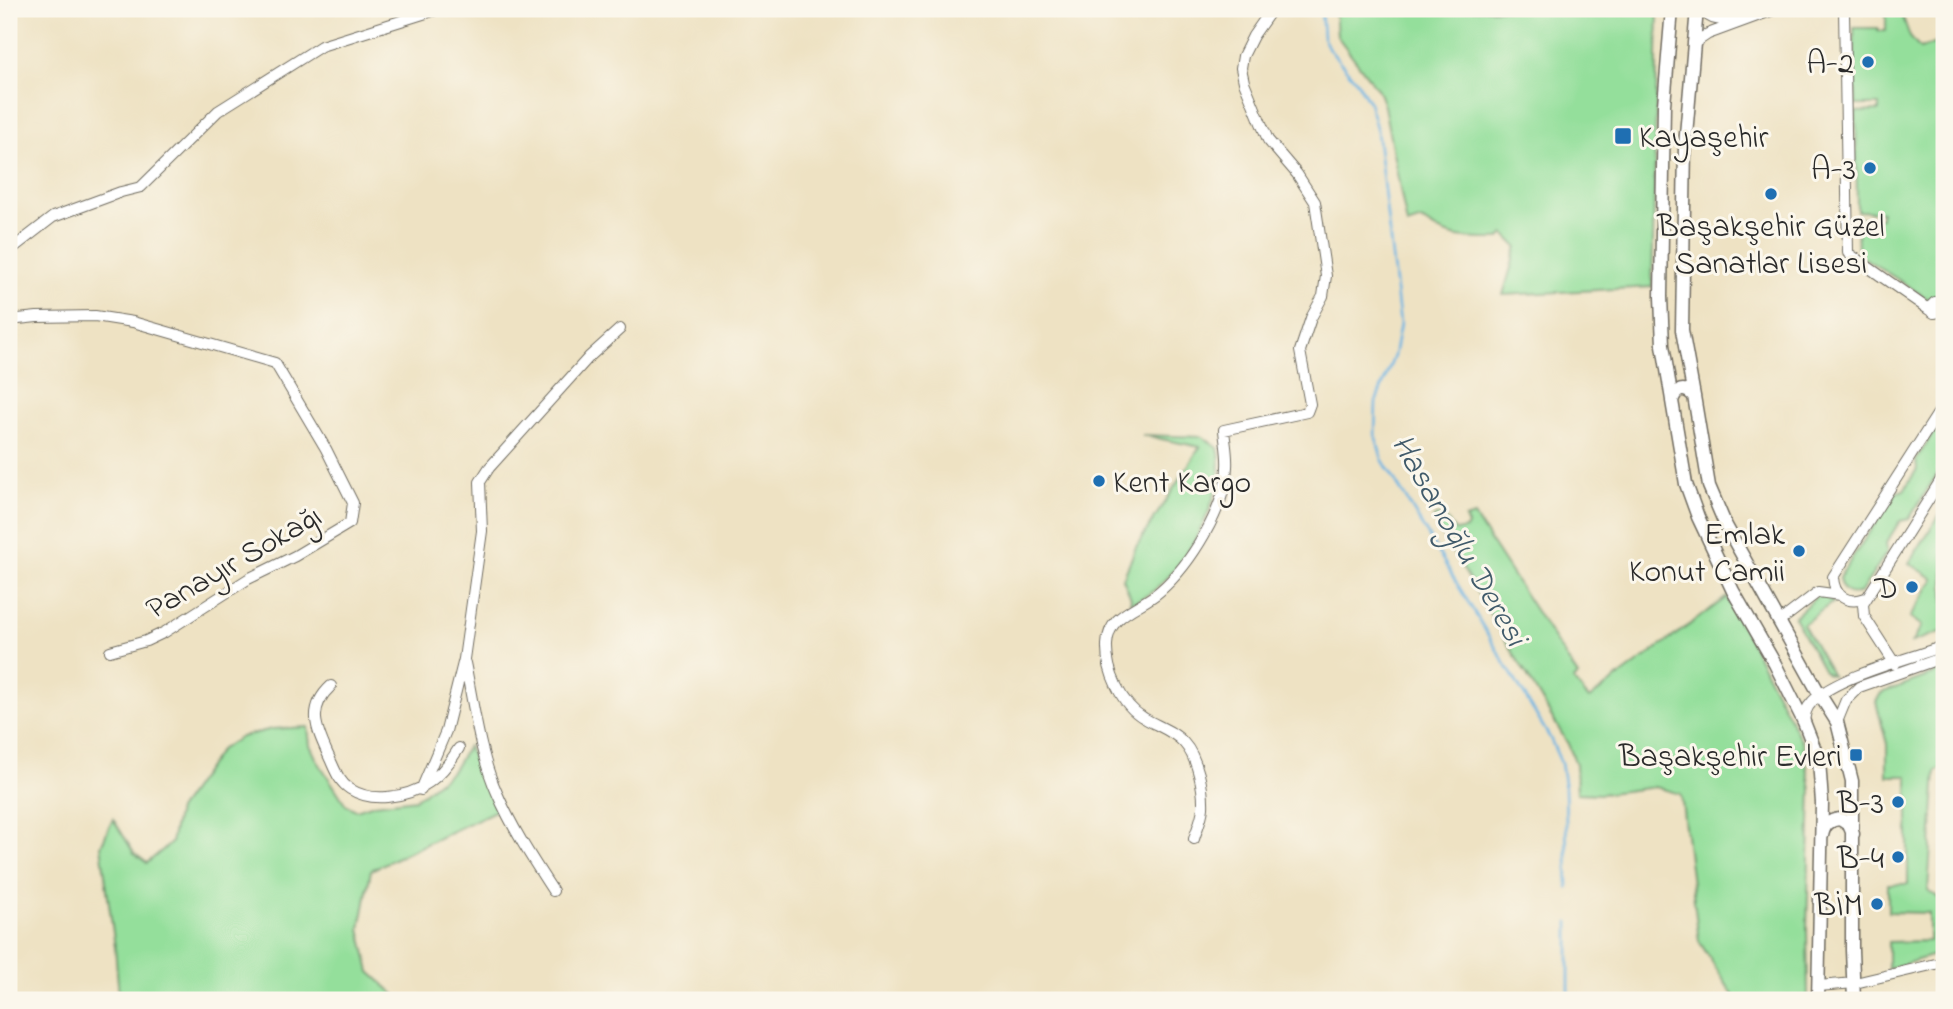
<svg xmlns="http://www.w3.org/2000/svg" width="1953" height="1009" viewBox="0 0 1953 1009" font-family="'Indie Flower',sans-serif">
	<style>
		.green { fill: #94df9b; stroke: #608563; stroke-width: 2 }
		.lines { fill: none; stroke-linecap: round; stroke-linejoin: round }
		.stream { stroke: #6bb4e3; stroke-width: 2.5 }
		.minor-casing { stroke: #6f6b60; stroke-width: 12 }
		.major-casing { stroke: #6f6b60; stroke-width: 15 }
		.minor { stroke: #fff; stroke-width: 10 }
		.major { stroke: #fff; stroke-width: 12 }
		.poi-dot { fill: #1f6fb2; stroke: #fbf7ec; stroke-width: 2.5 }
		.labels { text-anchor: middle; stroke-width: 6; stroke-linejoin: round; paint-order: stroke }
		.poi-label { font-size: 32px; fill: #2b2b2b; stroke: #fbf7ec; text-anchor: end }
		.street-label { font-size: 32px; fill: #2b2b2b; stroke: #fbf7ec }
		.water-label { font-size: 33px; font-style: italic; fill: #415b6b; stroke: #fbf7ec }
	</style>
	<rect width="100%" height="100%" fill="#fbf7ec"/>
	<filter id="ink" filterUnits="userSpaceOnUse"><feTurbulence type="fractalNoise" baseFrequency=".0143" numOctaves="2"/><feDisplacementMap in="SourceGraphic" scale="14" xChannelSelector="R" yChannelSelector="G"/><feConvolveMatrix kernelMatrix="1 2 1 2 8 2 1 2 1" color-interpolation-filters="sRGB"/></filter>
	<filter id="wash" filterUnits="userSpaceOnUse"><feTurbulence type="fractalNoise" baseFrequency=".00686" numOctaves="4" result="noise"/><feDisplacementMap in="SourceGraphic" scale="28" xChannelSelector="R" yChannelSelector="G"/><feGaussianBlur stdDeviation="1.57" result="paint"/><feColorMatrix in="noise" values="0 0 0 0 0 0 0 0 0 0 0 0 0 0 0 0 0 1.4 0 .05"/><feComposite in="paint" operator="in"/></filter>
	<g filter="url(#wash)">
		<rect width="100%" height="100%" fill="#eee2c3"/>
		<path class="green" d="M1335,9H1658L1652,287L1503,295L1517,247L1504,234L1499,239C1466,239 1448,240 1422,220L1407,225L1384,106L1378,90L1337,36Z
			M1889,9H1900L1910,37L1920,49L1944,40V285L1936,297L1930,300L1858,254L1857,218H1881V212L1857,211L1856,112L1879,111V105H1856L1854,28H1878V31H1886V10Z
			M1944,416V463L1909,519L1900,521L1886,543L1887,552L1861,592C1849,597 1841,591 1839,578L1895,493L1904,490L1917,469L1916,460Z
			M1142,435L1203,437L1218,448C1230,493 1176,592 1130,603L1131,598L1123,579L1136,547L1200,447Z
			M1944,508V631L1912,642L1922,626L1910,617L1934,579L1909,563Z
			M1436,516H1443L1456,531L1466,529L1468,525L1465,519L1474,516L1578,676L1573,680L1589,699L1727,597L1803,744L1811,789L1807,929L1808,1000H1736L1699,941L1681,794L1655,787L1601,794L1577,793L1576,764L1568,744L1433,519Z
			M1823,594L1833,602L1803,624L1832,675L1825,673L1794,617L1816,597Z
			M1944,670V768L1936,771L1928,890L1944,902V952L1888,969V942L1929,941V913L1888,912V884H1908V776H1887V744L1876,702L1881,693Z
			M308,727L310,745L317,760L346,805L356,810L374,804L416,799L453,770L468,746L497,810L371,870L360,929L370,972L401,1000H186L180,989L119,996L115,947L101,846L113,819L134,853L147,863L171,843L178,810L220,750L241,737L272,729Z"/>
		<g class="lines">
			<path class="stream" d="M1321,9L1323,37L1329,49L1358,83L1369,102L1377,131L1400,324L1394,356L1376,402L1375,434L1382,459L1550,738L1561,763L1565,789L1568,888
				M1569,1000V922"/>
		</g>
	</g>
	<g filter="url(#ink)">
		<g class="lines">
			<defs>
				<path id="minor" d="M1702,9C1711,23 1723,20 1737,17
					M1844,9L1848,253L1928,309L1934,313L1940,312L1942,306L1939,302H1935L1928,309
					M1693,44L1708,34L1776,9
					M9,251L53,217L121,192L141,187L218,111L321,46L439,9
					M9,320L37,317L95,316L133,322L275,363L326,449L353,503L350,523L295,556L248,579L165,632L146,641L110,651
					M1866,598C1847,605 1834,596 1833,577L1944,404
					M1780,621L1818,592L1840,595
					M465,663C474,706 479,753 497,793C512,828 533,860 553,891
					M1895,664L1864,616L1863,604L1944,475
					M331,686C305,710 318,732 330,759C335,770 339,782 350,789C361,796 375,798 387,797C422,794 441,777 459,748
					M1804,722C1805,714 1806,708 1812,702C1835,677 1911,658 1944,646
					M1837,722L1846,700L1859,687L1944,657
					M421,790L446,731L464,659L482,531L480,482L489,468L589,357L620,329
					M1194,839C1197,829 1202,818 1203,808C1204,789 1197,757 1184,743C1174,731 1157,726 1144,718C1121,705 1106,670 1107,645C1108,613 1140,609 1160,591C1190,565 1226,508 1227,467C1228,455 1225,442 1224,430L1307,412L1310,404L1300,351L1311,318L1323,296L1326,276L1315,202L1297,174L1268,140L1244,82L1241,68L1243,56L1253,36L1272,9
					M1818,986L1855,983L1944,962"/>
				<path id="major" d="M1694,396L1682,330L1685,146L1697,9
					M1672,400L1663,345L1661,297L1664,105L1672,9
					M1822,836C1824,825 1829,820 1840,819L1849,825L1853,834
					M1818,1000L1822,803L1819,760L1804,722L1775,664L1733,591L1698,517L1686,484L1672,401C1676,389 1684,386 1694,396L1709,486L1726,526L1820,695L1837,722L1852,781V950L1854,1000"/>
			</defs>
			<use href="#minor" class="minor-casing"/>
			<use href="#major" class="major-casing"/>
			<use href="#minor" class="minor"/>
			<use href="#major" class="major"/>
		</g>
	</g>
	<g class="poi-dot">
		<circle cx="1868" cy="62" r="7"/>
		<rect x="1614" y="127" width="18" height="18" rx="3.5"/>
		<circle cx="1870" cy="168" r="7"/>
		<circle cx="1771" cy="194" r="7"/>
		<circle cx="1099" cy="481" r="7"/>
		<circle cx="1799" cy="551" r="7"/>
		<circle cx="1912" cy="587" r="7"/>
		<rect x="1849" y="748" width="14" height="14" rx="3.5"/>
		<circle cx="1898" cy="802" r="7"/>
		<circle cx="1898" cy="857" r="7"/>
		<circle cx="1877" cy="904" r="7"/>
	</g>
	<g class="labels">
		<g class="poi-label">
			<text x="1854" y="73">A-2</text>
			<text x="1639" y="147" text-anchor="start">Kayaşehir</text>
			<text x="1856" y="179">A-3</text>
			<text x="1771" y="236" text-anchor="middle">Başakşehir Güzel<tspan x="1771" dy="37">Sanatlar Lisesi</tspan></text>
			<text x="1113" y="492" text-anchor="start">Kent Kargo</text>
			<text x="1785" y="544">Emlak<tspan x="1785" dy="37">Konut Camii</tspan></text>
			<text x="1898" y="598">D</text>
			<text x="1842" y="766">Başakşehir Evleri</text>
			<text x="1884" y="813">B-3</text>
			<text x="1884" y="868">B-4</text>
			<text x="1863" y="915">BİM</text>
		</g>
		<g class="street-label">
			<text transform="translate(233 561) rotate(-30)" y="11">Panayır Sokağı</text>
		</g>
		<g class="water-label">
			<text transform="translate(1461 539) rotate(60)" y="12">Hasanoğlu Deresi</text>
		</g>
	</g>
	<rect width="1953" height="1009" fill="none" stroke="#fbf7ec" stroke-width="35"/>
</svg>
